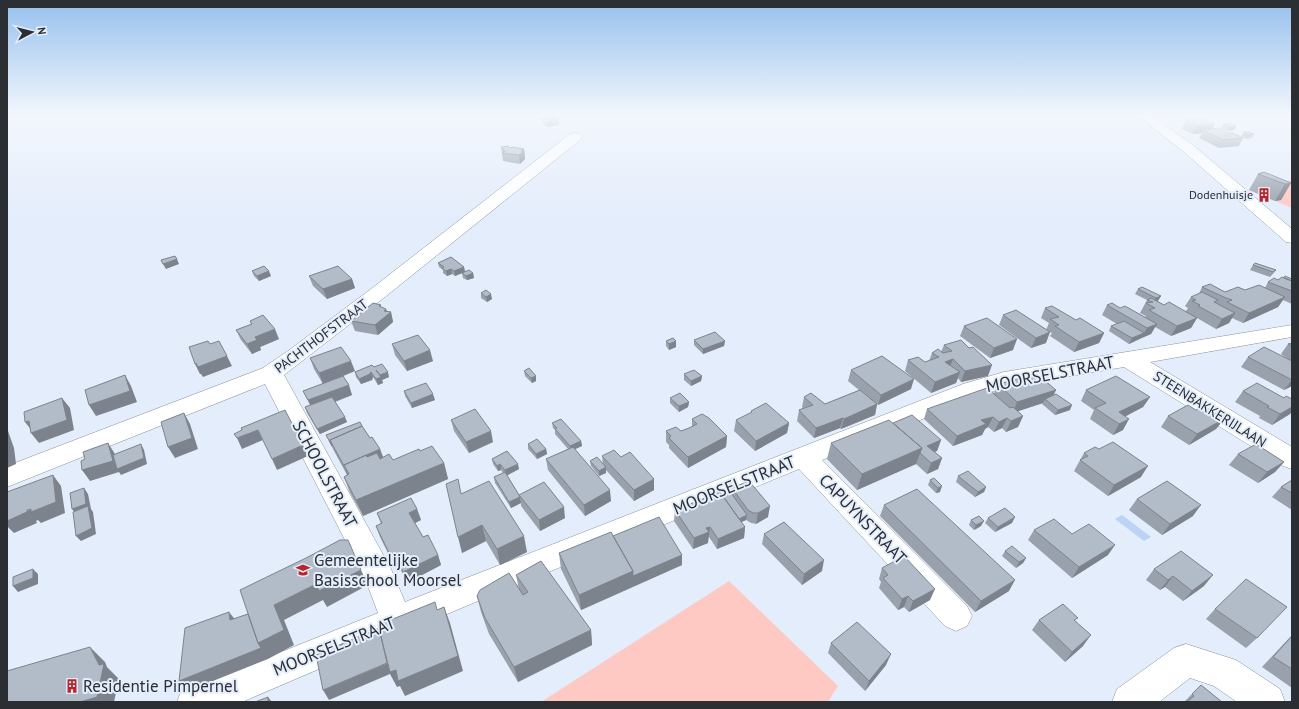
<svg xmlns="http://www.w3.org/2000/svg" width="1299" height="709" viewBox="0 0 1299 709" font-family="'PT Sans',sans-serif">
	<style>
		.green { fill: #fec8c3 }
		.water { fill: #bbd3f5 }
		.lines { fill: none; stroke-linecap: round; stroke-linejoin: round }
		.minor-casing { stroke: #89919d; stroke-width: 1 }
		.minor { fill: #fff; fill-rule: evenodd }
		.wall { fill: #99a1ac }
		.shaded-wall { fill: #7d838c }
		.building { fill: #b2bbc8; stroke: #7d838c }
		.labels { text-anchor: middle; stroke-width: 4; stroke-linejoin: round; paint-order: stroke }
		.far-poi-label { font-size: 12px; fill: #2b2e33; stroke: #e4edfb; text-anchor: end }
		.street-label { font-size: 14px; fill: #2b2e33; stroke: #e4edfb }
		.near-street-label { font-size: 17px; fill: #2b2e33; stroke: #e4edfb }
		.near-poi-label { font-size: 17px; fill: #2b2e33; stroke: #e4edfb; text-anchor: start }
	</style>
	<rect width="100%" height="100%" fill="#e4edfb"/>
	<path class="green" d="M1292,180V208L1249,190Z
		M729,581L838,686L828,702H541Z"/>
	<path class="water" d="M1122,515L1151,537L1144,541L1115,519Z"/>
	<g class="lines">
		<defs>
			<path id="minor" d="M1138,116H1152L1194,146L1292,229V243L1286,242L1184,152Z
				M575,133L580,134L582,137L580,140L385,297L284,375L391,569L405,602L963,384L1004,372L1292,325V337L1150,362L1292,447V469L1283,466L1124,367L1006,387L979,396L822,460L967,606L972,616L967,626L956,631L945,626L799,469L466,606L242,702H177L182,689L239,669L378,613L366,581L265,384L7,487V466L263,368L288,351L371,289L570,134Z
				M1186,644L1236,660L1280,689L1285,702H1237L1214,686L1190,678L1159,702H1112L1117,689L1174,648Z"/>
		</defs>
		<use href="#minor" class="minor-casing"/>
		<use href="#minor" class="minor"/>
	</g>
	<path class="wall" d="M541,116L559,125L547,127L542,123Z
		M1164,116H1181L1180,117H1167Z
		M1186,119L1215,124L1212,129L1228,133L1243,138L1239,146L1219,148L1199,138L1202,133L1193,134L1182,129Z
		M1223,124L1236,126L1234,130L1228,131L1221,128Z
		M1244,132L1254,134L1252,138L1246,139L1241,136Z
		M501,147L510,148L524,149L525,159L520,164L503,161Z
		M1258,174L1291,183L1281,200L1275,201L1249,190Z
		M438,263L464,267L465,271L473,273L474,278L467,280L463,278L462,273L455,276L452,274L447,276L443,273V270L439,267Z
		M1253,265L1276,270L1272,275L1270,277L1250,270Z
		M252,271L271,276L259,281L254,276Z
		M309,276L352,279L355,288L327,299L313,286Z
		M1284,278L1292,279V304L1283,300L1278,307L1243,323L1232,318L1229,323L1216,329L1197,318L1191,328L1171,336L1155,327L1151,334L1129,344L1109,331L1111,326L1117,324L1102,315L1107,305L1120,308L1145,317L1146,316L1140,313L1147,300L1135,294L1138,289L1161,296L1157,301L1164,305L1186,311L1188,308L1185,306L1191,297L1199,294L1202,287L1225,292L1265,288L1268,282Z
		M481,293L492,299L487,302L481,298Z
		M381,305V307L386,309L387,311L391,312L393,322L378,335L355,331L351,321Z
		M1045,308L1076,320L1104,333L1099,343L1074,352L1050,336L1052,333L1046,330L1049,323L1041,318Z
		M1003,315L1046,343L1031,348L999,325Z
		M250,321L279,339L260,347L261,350L252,354L241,340L236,330L251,324Z
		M964,326L1013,350L990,358L960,336Z
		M694,340L725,341L724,346L703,354L694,345Z
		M666,341L676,347L669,350L666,346Z
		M1292,343V386L1284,390L1241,367L1248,357L1289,360L1281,354L1288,344Z
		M392,344L433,361L407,371L395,355Z
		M944,345L988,376L961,382L958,378L956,383L931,393L905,371L908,360L925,362L929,361L932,353L941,352Z
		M310,358L355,371L343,376L352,395L335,402L347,422L320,434L307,413L305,407L310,405L303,391L323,384L314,369Z
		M374,367L389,377L382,380L383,383L378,385L373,377L372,380L361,384L356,377L355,372Z
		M851,370L911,389L878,405L877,404L875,415L841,429L840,428L814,438L797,421L799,410L803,408L802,407L804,397L825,404L859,390L848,381Z
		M524,371L536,381L532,383L525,376Z
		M684,374L702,376L701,381L691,386L684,380Z
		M998,384L1056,390L1053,395L1070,410L1055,415L1042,404L1043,403L1017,411L1023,416L1018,427L1006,432L1002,428L994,432L988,427L985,429L982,435L953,446L924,419L927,409L994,393Z
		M1086,390L1150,397L1143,407L1125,416L1123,430L1113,435L1090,419L1094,410L1081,401Z
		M404,391L435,400L412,408L405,396Z
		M1243,391L1292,399V411L1290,414L1272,425L1259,418L1260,416L1235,402Z
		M670,398L689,402L688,407L679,412L670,403Z
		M1196,410L1224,419L1216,429L1189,445L1161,427L1168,416Z
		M751,411L789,423L787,433L755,451L734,431L736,420L751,413Z
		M692,419L727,436L726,447L688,468L669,448V445L666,442V431H681L692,427Z
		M451,420L493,442L469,453L454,431Z
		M552,423L581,441L582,446L575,449L611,501L585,516L548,470L546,459L568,449L555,434V430L553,428Z
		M893,423L941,440L937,451L934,452L942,458L938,469L927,474L916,464L857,490L827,459L831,443Z
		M362,426L370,438L380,449L383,457L393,460L420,451L444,463L448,479L363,516L350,493L344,477L347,475L334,451L326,435Z
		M528,444L546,449L547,454L537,459L528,449Z
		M1084,453L1141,477L1108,496L1074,471Z
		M1238,454L1284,462L1275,472L1258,483L1229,465Z
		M602,456L621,457L654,479V490L634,501L606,470V473L599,476L591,466L590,461L603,464Z
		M492,459L519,469L507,475L519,495L565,518L540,531L521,506V503L511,508L495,483L494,477L503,473L501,470L498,471L493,464Z
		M958,476L986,487L984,492L975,497L956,482Z
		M934,478L940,492L936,493L928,485L930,480Z
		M1292,480V510L1272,497L1281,487Z
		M732,488L768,517L756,524L751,523L746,520L741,522L745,527L744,538L717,549L709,537L708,538V543L693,549L674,521L675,510L723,496L731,493Z
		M462,493L527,552L500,565L486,541L462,553Z
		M1137,499L1193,516L1162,535L1129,510Z
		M884,505L1009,591L975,612L880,516Z
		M417,509L421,520L415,523L423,537L438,555L441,565L407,583L398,564L394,565L380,537L376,526L381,524L377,513Z
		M988,518L1012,523L995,532L985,523Z
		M971,520L981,526L974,530L969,525Z
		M1034,530L1072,534L1108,555L1072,578L1028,540Z
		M764,534L822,571L802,585L762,544Z
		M613,536L682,555V565L581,610L561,569L559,553Z
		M1005,551L1026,558L1023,563L1016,568L1002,556Z
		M882,568L930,600L909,612L904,607L898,610L879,588L881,582L879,579Z
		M1154,569L1204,586L1183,601L1165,587L1160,590L1146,580Z
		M516,575L591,630L592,645L518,682L489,634L481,612L477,596L519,590Z
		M1215,609L1257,638L1246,648L1206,619Z
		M1039,620L1076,621L1083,646L1065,662L1032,630Z
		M1292,635V688L1262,667Z
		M831,643L886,665L865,691L828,653Z
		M1201,685L1222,702H1184Z"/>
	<path class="shaded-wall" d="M558,117L559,125L547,127L546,119Z
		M1215,124L1211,131L1203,130L1202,133L1193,134L1197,126Z
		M1236,126L1234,130L1228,131L1230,127Z
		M524,149L525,159L520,164L519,155L521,151Z
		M1291,183L1281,200L1275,201L1285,184Z
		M177,259L179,264L166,269L163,264Z
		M464,267L465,272L455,276L454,271Z
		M451,269L452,274L447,276L446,271Z
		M269,271L271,276L259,281L257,276Z
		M473,273L474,278L467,280L466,276Z
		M352,279L355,288L327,299L323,289Z
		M491,294L492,299L487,302L486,297Z
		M1161,296L1158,301L1153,303L1156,298Z
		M1285,297L1278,307L1243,323L1249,313Z
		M386,309L388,315L391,312L393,322L378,335L375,325L384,311Z
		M1235,313L1229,323L1216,329L1222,319Z
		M1197,318L1191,328L1171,336L1177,326Z
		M1157,324L1151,334L1141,338L1147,328Z
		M275,329L279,339L260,347L261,350L252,354L247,344L255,337Z
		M1050,332L1046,343L1031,348L1036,338Z
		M1104,333L1099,343L1074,352L1079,342Z
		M1144,333L1141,338L1129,344L1132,338Z
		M1017,339L1013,350L990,358L994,348Z
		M676,341V347L669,350V344Z
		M725,341L724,346L703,354V349Z
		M430,350L433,361L407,371L404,361Z
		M227,356L232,366L203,377L201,374H200L195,364Z
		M953,359L949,369L945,362Z
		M351,361L355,371L323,384L319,373Z
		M992,365L988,376L961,382L965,371Z
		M371,372L373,377L372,380L361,384L359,379Z
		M388,372L389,377L382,380L383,383L378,385L376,379L381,377L380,375Z
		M960,372L956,383L931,393L935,382Z
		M125,375L131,386L137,402L96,416L89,405Z
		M536,376V381L532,383L531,378Z
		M702,376L701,381L691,386V381Z
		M914,379L911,389L878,405L881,395Z
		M1292,380V386L1284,390Z
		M349,385L352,395L313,410L308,400Z
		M1056,390L1051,400L1045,399L1043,403L1013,413L1017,402Z
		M433,394L435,400L412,408L411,403Z
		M1150,397L1143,407L1115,422L1119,412Z
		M62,398L70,408L74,430L39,443L31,433L33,432L25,422Z
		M689,402L688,407L679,412V406Z
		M877,404L875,415L841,429L844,419Z
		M1072,405L1070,410L1055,415L1058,410Z
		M1292,407V411L1290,414L1272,425L1280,414Z
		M184,413L190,424L198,449L175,458L168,447Z
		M1023,416L1018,427L1006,432L1011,421Z
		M345,417L347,422L320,434L317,429Z
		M993,417L988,427L985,429L982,435L953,446L957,436L981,420Z
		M843,418L840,428L814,438L816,428Z
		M1007,418L1002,428L994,432L999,422Z
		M1129,419L1123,430L1113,435L1119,424Z
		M1224,419L1216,429L1189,445L1197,434Z
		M789,423L787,433L755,451L756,441Z
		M7,428L14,448L16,464L7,468Z
		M258,430L263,440L242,449L237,438Z
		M491,431L493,442L469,453L466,442Z
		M727,436L726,447L688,468V457Z
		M941,440L937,451L924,456L927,446Z
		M581,441L582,446L571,451L570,446Z
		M108,443L115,454L119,468L141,444L144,450L147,464L121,475L119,472L90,481L82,470Z
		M303,445L308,456L277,470L272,459Z
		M922,448L916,464L857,490L862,474Z
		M380,449L384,460L344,466Z
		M546,449L547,454L537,459L536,454Z
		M942,458L938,469L927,474L931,463Z
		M1284,462L1275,472L1258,483L1267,472Z
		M444,463L448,479L363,516L356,500Z
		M500,464L501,470L498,471L497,466Z
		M518,464L519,469L506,476L505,470Z
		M344,466L349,476L348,477Z
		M1148,466L1141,477L1108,496L1114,485Z
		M606,467V473L599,476V471Z
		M53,475L61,486L65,513L41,523L38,520L36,521L37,523L14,533L7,526V521L31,509Z
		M654,479V490L634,501V490Z
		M942,486L940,492L936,493L938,488Z
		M986,487L984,492L975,497L978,492Z
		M84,488L88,494L91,509L93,512L96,534L81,541L76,536L77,515L72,509Z
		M610,490L611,501L585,516L584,505Z
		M520,497L521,503L511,508L509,502Z
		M1201,505L1193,516L1162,535L1170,524Z
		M770,506L768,517L756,524L758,513Z
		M564,507L565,518L540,531L539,520Z
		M417,509L421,520L413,524L409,513Z
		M747,515L746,520L735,525V520Z
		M1015,517L1012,523L995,532L998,527Z
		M984,521L981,526L974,530L976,525Z
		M482,525L486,541L462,553L458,537Z
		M710,527L708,543L693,549L694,538L706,528Z
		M745,527L744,538L717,549L718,539Z
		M524,536L527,552L500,565L497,549Z
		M1115,545L1108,555L1072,578L1079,567Z
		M394,553L398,564L394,565L390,555Z
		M438,555L441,565L407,583L403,572Z
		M682,555V565L581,610L579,595L633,571Z
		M1026,558L1023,563L1016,568L1019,562Z
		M824,560L822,571L802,585L804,574Z
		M33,569L38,574V584L18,592L13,586Z
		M361,570L368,585L327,607L323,600L284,620L294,645L268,659L188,691L179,681L258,643L274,605L316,584Z
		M1213,575L1204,586L1183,601L1192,591Z
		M1173,576L1165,587L1160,590L1168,580Z
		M1015,580L1009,591L975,612L981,601Z
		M935,589L930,600L909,612L913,601Z
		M908,596L904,607L898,610L902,599Z
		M444,607L450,623L463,671L405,696L400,686L397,687L390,674L329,700L323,690L388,663Z
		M229,612L237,622L230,620Z
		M591,630L592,645L518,682L514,667Z
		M1091,635L1083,646L1065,662L1072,652Z
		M90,647L105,662L107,667L119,679L114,702H80L99,665Z
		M891,654L886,665L865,691L869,681Z
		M268,697L272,702H268Z"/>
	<path class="building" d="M542,116H556L558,117L546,119Z
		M1198,117L1215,124L1197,126L1185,121L1190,120L1186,119Z
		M1229,123L1236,126L1230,127L1223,124Z
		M1220,128L1228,133H1232L1243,138L1223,140L1203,130Z
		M1244,132H1249L1254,134L1248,135Z
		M508,146L510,148L513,147L524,149L521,151H524L519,155L502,153L505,151L501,147Z
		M1264,172L1291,183L1285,184L1258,174Z
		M175,256L177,259L163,264L161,260Z
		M451,257L464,267L454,271L451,269L446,271L442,268L444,267L438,263Z
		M1255,263L1276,270L1273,272L1253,265Z
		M264,266L269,271L257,276L252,271Z
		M338,266L352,279L323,289L309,276Z
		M469,270L473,273L466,276L462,273Z
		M1285,276L1292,279V281L1284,278Z
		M1282,277L1292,281V291L1268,282L1274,278L1278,280Z
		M1210,284L1225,292L1238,287L1245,290L1259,285L1285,297L1249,313L1227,302L1232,300L1226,298L1202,287Z
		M1142,287L1161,296L1156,298L1138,289Z
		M486,290L491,294L486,297L481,293Z
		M1202,292L1218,300L1214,302L1235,313L1222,319L1198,306L1200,305L1192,301L1196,300L1191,297Z
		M1151,298L1164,305L1169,302L1197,318L1177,326L1149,310L1155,308L1146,303L1153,302L1147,300Z
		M373,303L381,305L379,306L386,309L384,311L391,312L375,325L351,321Z
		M1112,303L1120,308L1125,306L1157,324L1147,328L1107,305Z
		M1052,306L1076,320L1080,318L1104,333L1079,342L1055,326L1059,325L1050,319L1059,317L1045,308Z
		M1016,310L1050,332L1036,338L1003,315Z
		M263,315L275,329L255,337L257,340L247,344L236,330L252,324L250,321Z
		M987,318L1017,339L994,348L964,326Z
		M1124,321L1144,333L1132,338L1111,326Z
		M715,332L725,341L703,349L694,340Z
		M418,335L430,350L404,361L392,344Z
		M673,338L676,341L669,344L666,341Z
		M961,340L969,348L973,347L992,365L965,371L953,359L945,362L960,372L935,382L908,360L918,357L925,362L939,357L932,353L938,349L943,353L952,351L944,345Z
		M208,341L210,344L219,341L227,356L198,367L196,363L195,364L189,347Z
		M1292,343V346L1288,344Z
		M341,347L351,361L319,373L310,358Z
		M1264,347L1292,361V380L1248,357Z
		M882,356L914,379L881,395L851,370Z
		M382,364L388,372L380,375L376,370L381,377L376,379L371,372L370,374L359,379L355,372L372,365L374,367Z
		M529,368L536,376L531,378L524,371Z
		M694,370L702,376L691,381L684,374Z
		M1037,374L1056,390L1017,402L998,384Z
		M125,375L130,391L89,405L85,390Z
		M343,376L349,385L308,400L303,391Z
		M1116,376L1150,397L1119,412L1129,419L1119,424L1095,408L1106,403L1086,390Z
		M426,383L433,394L411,403L404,391Z
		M1257,383L1284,398L1286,396L1292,399V407L1280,414L1267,407L1269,406L1243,391Z
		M987,388L1010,408L1013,407L1023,416L1011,421L1007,418L999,422L993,417L981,420L986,424L957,436L927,409Z
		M860,390L877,404L844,419L843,418L816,428L799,410L813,405L804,397L811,393L825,404Z
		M680,393L689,402L679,406L670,398Z
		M1056,394L1072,405L1058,410L1045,399Z
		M332,397L345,417L317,429L305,407Z
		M62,398L67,420L31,433L29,421L25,422L24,412Z
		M766,403L789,423L756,441L736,420L752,412L751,411Z
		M1188,405L1196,410L1204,406L1224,419L1197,434L1168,416Z
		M475,409L491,431L466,442L451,420Z
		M285,410L303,445L272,459L258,430L237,438L234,434L242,430L241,428Z
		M184,413L192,438L168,447L161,422Z
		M702,414L709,418L727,436L688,457L669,438L671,436L666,431L676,427L681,431L689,428L697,424L692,419Z
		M912,415L941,440L927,446L942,458L931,463L920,453L922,448L893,423Z
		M561,419L581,441L570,446L555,429L557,428L552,423Z
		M889,420L922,448L862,474L831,443Z
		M360,422L362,426L330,440L332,446L326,435Z
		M362,426L370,438L372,437L380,449L344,465V466L330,440Z
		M537,439L546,449L536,454L528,444Z
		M1113,442L1148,466L1114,485L1080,460L1088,456L1084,453L1095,447L1099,449Z
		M108,443L113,461L82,470L81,461L85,459L83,452Z
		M141,444L144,458L117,469L113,455Z
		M1256,444L1284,462L1267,472L1238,454Z
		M432,446L444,463L356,500L344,477L349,474L344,465L366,455L367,457L377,453L380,459L389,454L393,460L419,449L420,451Z
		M573,447L610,490L584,505L546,459Z
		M614,450L621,457L630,452L654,479L634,490L602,456Z
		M507,451L518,464L505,470L500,464L497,466L492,459Z
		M597,457L606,467L599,471L590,461Z
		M968,471L986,487L978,492L958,476Z
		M505,472L519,495L520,497L509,502L494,477Z
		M53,475L56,502L31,512V509L27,510V512L7,521V492Z
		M934,478L942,486L938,488L930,480Z
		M458,479L461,494L489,481L524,536L497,549L482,525L458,537L446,484Z
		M1292,480V493L1281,487Z
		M749,481L770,506L758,513H753L748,510L732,488Z
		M1167,481L1201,505L1170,524L1137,499Z
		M544,482L564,507L539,520L519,495Z
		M84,488L86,504L72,509L70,493Z
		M917,489L1015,580L981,601L884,505Z
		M720,492L745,527L718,539L710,527L706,528L709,532L694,538L675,510Z
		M731,493L747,515L739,519L723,496Z
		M411,498L417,509L409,513L423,537L428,535L438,555L403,572L394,553L390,555L376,526L382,523L377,513Z
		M88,506L92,528L76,536L73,512Z
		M1005,508L1015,517L998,527L988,518Z
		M979,516L984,521L976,525L971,520Z
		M659,517L682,555L633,576V571L613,536Z
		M1054,519L1072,534L1089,524L1115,545L1079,567L1034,530Z
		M784,522L824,560L804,574L764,534Z
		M611,532L633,571L579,595L559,553Z
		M340,540H348L361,570L319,591L316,584L274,605L284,630L258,643L240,590L306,558Z
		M1012,546L1026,558L1019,562L1005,551Z
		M1181,551L1213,575L1192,591L1173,576L1168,580L1154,569Z
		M904,556L935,589L913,601L908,596L902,599L883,578L888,575L882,568Z
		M541,561L591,630L514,667L485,618L477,596L480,590L509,573L523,595L528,592L516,575Z
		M33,569V578L13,586V577Z
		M1246,579L1287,607L1257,638L1215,609Z
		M435,602L437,610L444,607L458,656L398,681L396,670L390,672L378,625Z
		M1063,604L1078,618L1074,620L1091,635L1072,652L1039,620Z
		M229,612L230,620L248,614L258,643L261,648L179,681L185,628Z
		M857,622L891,654L869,681L831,643Z
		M379,628L387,663L323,690L316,655Z
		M1292,636V669L1273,657Z
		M90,647L99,665L104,664L97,697L80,702H7V671Z
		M1201,685L1222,702H1187L1194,696L1192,694Z
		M268,697V702H255Z"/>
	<linearGradient id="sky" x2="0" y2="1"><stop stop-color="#96c0ed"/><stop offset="0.54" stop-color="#f3f7fd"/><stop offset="1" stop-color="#f3f7fd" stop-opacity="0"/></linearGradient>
	<rect width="1299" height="215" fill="url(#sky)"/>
	<defs>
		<symbol id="building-bare" viewBox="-9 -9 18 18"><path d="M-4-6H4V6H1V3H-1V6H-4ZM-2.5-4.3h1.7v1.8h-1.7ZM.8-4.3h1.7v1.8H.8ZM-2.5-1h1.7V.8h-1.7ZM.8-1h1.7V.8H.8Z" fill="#b6252b" stroke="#e4edfb" stroke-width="2.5" paint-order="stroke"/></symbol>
		<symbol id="school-bare" viewBox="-9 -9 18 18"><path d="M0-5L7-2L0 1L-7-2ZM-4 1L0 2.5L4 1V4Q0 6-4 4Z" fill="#b6252b" stroke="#e4edfb" stroke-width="2.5" paint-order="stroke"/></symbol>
	</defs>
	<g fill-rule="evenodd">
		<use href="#building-bare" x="1254" y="185" width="20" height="20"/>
		<use href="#school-bare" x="293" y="560" width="20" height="20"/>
		<use href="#building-bare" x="62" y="676" width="20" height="20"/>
	</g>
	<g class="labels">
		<g class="far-poi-label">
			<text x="1253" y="199">Dodenhuisje</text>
		</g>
		<g class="street-label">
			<text transform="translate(321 336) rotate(-37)" y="5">PACHTHOFSTRAAT</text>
			<text transform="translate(1210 409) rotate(32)" y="5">STEENBAKKERIJLAAN</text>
		</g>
		<g class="near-street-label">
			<text transform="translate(1050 374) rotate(-11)" y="6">MOORSELSTRAAT</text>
			<text transform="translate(325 474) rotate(62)" y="6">SCHOOLSTRAAT</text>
			<text transform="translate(734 485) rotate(-22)" y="6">MOORSELSTRAAT</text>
			<text transform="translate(863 519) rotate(46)" y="6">CAPUYNSTRAAT</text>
			<text transform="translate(334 646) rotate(-22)" y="6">MOORSELSTRAAT</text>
		</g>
		<g class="near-poi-label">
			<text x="314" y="566">Gemeentelijke<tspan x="314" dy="20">Basisschool Moorsel</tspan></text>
			<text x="83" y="692">Residentie Pimpernel</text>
		</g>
	</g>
	<rect width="1299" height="709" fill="none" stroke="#2b2e33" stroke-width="16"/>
	<g transform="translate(32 32) rotate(83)" stroke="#e4edfb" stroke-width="3" paint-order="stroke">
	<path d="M0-3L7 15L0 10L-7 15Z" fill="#2b2e33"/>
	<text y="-6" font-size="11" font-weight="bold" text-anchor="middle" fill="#2b2e33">N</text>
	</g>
</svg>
